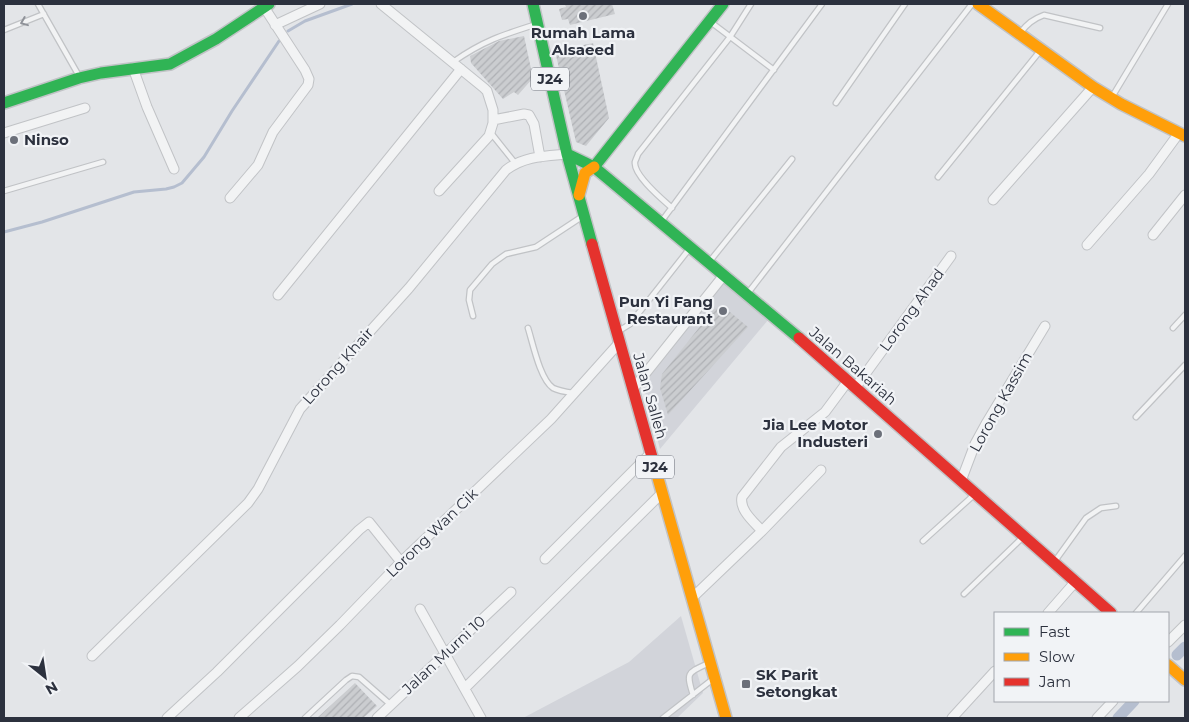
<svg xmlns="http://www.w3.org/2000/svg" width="1189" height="722" viewBox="0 0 1189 722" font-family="Montserrat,sans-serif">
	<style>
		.built { fill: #d2d4da }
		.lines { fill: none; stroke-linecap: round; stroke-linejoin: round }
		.stream { stroke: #b5becf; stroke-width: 3 }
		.canal { stroke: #b5becf; stroke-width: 11 }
		.building { fill: url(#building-hatch) }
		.lane-casing { stroke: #c1c3c6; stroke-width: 7 }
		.street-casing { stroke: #c1c3c6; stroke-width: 11 }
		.fast-casing { stroke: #c1c3c6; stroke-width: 14 }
		.slow-casing { stroke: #c1c3c6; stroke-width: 14 }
		.jam-casing { stroke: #c1c3c6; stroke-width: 14 }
		.lane { stroke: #f2f3f4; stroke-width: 4.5 }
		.street { stroke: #f2f3f4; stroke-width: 9 }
		.fast { stroke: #30b455; stroke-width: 11 }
		.slow { stroke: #ff9f0a; stroke-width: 11 }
		.jam { stroke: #e5322d; stroke-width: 11 }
		.oneway { stroke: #8f9299 }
		.poi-dot { fill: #6c707a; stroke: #f1f3f6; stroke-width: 2 }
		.labels { text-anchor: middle; stroke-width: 4.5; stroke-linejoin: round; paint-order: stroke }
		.shield { fill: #f1f3f6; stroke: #676b75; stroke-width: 1 }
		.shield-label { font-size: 14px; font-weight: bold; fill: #2c313e }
		.poi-label { font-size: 15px; font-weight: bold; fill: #2c313e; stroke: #f1f3f6; text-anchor: start }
		.street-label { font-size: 15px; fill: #2c313e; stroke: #f1f3f6 }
	</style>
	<defs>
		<pattern id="building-hatch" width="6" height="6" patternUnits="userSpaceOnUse" patternTransform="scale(1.25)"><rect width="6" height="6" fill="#cbcdd0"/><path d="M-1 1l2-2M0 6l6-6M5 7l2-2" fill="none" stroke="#aeb0b4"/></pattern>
	</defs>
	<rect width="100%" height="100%" fill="#e3e5e8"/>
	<path class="built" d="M724,283L768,320L660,449L643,384Z
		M681,616L703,693L677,718H523L629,662Z"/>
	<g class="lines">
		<path class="stream" d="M288,31L305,21L352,4
			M4,232L42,222L134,192L166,189L174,187L182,183L204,157L232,111L279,41"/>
		<path class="canal" d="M1177,655L1185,647
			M1118,718L1134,701"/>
	</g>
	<path class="building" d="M565,4H612L615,14L570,25L568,19L562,20L559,9L566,7Z
		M524,36L533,78L518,95L514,92L503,99L471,63L470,56L499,41Z
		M593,43L609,118L586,146L576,142L555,51Z
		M724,307L748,327L668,415L660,388L662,374L714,309Z
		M355,683L377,706L363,718H317Z"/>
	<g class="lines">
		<defs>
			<path id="lane" d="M38,4L79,76
				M712,23L774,70
				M4,30L44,14
				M1020,33C1027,24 1033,19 1044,15L1100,28
				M453,62C483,41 502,35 537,24
				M1112,97L1168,4
				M836,103L905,4
				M491,133L515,163
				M938,177L1040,51
				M4,191L103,162
				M672,208C662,199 633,175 635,162C635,161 638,155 638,154L730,37L751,4
				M661,222L822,4
				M710,261L792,159
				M748,293L972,4
				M473,316L469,300L470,290L492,264L506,254L536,247L583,216
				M528,328C533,344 540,379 553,388C559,391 566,392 573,393
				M1173,328L1185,315
				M618,330L622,329L630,324L690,248
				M1136,417L1185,365
				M923,541L975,494
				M1055,561L1086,518L1101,508L1116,506
				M964,594L1023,537
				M1136,613L1185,556
				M693,695C686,672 687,673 709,663
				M305,718L346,680L352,676L359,677L391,705
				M663,718L713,679"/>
			<path id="street" d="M381,4L484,88L487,91L493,110V123L489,136L439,191
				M275,25L320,4
				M133,68L147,107L174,169
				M493,120L524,114L529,115L534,124L540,157
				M4,133L85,108
				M230,198L258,165L273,132L308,85L309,79L305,70L264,7
				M993,200L1093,87
				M1153,235L1185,195
				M1087,245L1149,174L1179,133
				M278,295L461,69
				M855,388L951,256
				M633,389L724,275
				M961,481L975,444L987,422L1045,326
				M762,531C754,522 739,510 742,497L781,447L825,412L848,381
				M545,559L651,453
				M692,598L762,531L821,470
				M420,609L481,718
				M1048,613L1076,581
				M1168,642L1185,625
				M92,656L248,503L258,489L300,409L409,288L506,170C524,156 545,156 567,154
				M465,688L662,493
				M167,718L217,672L359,530L369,522L401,562
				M239,718L298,666L340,625L401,562L551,419L620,342
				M377,718L511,592
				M952,718L995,671
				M1097,718L1113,701"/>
			<path id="fast" d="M533,4L567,154L592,244
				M4,103L79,78L101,73L170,64L216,39L269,4
				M567,154L594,167L799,338
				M594,167L723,4"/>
			<path id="slow" d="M978,4L1093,87L1121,104L1185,136
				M579,195L585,173L594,167
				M652,457L726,718
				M1168,665L1185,680"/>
			<path id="jam" d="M592,244L652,457
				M799,338L1111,613"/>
		</defs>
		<use href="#lane" class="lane-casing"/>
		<use href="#street" class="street-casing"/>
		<use href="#fast" class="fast-casing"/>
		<use href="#slow" class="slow-casing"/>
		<use href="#jam" class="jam-casing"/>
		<use href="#lane" class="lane"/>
		<use href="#street" class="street"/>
		<use href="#fast" class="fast"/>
		<use href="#slow" class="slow"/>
		<use href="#jam" class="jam"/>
	</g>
	<defs><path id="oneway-chevron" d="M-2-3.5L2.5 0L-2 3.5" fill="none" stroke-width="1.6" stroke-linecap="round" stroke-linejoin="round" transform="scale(1.25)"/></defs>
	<use class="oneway" href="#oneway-chevron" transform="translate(24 22) rotate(158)"/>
	<g class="poi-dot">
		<circle cx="583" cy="16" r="5"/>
		<circle cx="14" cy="140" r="5"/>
		<circle cx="723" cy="311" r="5"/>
		<circle cx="878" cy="434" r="5"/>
		<rect x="741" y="679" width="10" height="10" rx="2.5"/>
	</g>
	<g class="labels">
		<g class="shield">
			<rect x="531" y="67.5" width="38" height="23" rx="4"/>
			<rect x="636" y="455.5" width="38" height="23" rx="4"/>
		</g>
		<g class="shield-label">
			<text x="550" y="84">J24</text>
			<text x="655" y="472">J24</text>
		</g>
		<g class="poi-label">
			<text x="583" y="38" text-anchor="middle">Rumah Lama<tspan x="583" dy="17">Alsaeed</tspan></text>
			<text x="24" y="145">Ninso</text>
			<text x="713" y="307" text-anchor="end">Pun Yi Fang<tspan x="713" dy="17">Restaurant</tspan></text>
			<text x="868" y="430" text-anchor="end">Jia Lee Motor<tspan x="868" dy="17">Industeri</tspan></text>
			<text x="756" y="680">SK Parit<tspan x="756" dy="17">Setongkat</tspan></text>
		</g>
		<g class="street-label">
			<text transform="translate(912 310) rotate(-54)" y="5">Lorong Ahad</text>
			<text transform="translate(338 366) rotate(-48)" y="5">Lorong Khair</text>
			<text transform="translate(853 366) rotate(41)" y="5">Jalan Bakariah</text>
			<text transform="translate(650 396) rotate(74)" y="5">Jalan Salleh</text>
			<text transform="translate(1001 402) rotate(-61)" y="5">Lorong Kassim</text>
			<text transform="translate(432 533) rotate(-44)" y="5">Lorong Wan Cik</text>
			<text transform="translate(444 655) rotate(-43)" y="5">Jalan Murni 10</text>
		</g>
	</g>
	<rect width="1189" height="722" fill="none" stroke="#2c313e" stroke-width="10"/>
	<rect x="994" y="612" width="175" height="90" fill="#f1f3f6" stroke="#a2a5ac"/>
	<rect x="1004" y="628" width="25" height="8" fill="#30b455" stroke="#a2a5ac"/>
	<text x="1039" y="637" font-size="15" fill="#2c313e">Fast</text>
	<rect x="1004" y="653" width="25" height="8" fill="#ff9f0a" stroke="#a2a5ac"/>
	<text x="1039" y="662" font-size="15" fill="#2c313e">Slow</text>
	<rect x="1004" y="678" width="25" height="8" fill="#e5322d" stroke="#a2a5ac"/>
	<text x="1039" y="687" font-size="15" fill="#2c313e">Jam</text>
	<g transform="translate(45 677) rotate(150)" stroke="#f1f3f6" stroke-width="4" paint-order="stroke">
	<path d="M0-4L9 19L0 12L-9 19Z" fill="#2c313e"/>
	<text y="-8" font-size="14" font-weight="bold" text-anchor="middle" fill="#2c313e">N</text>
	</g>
</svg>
